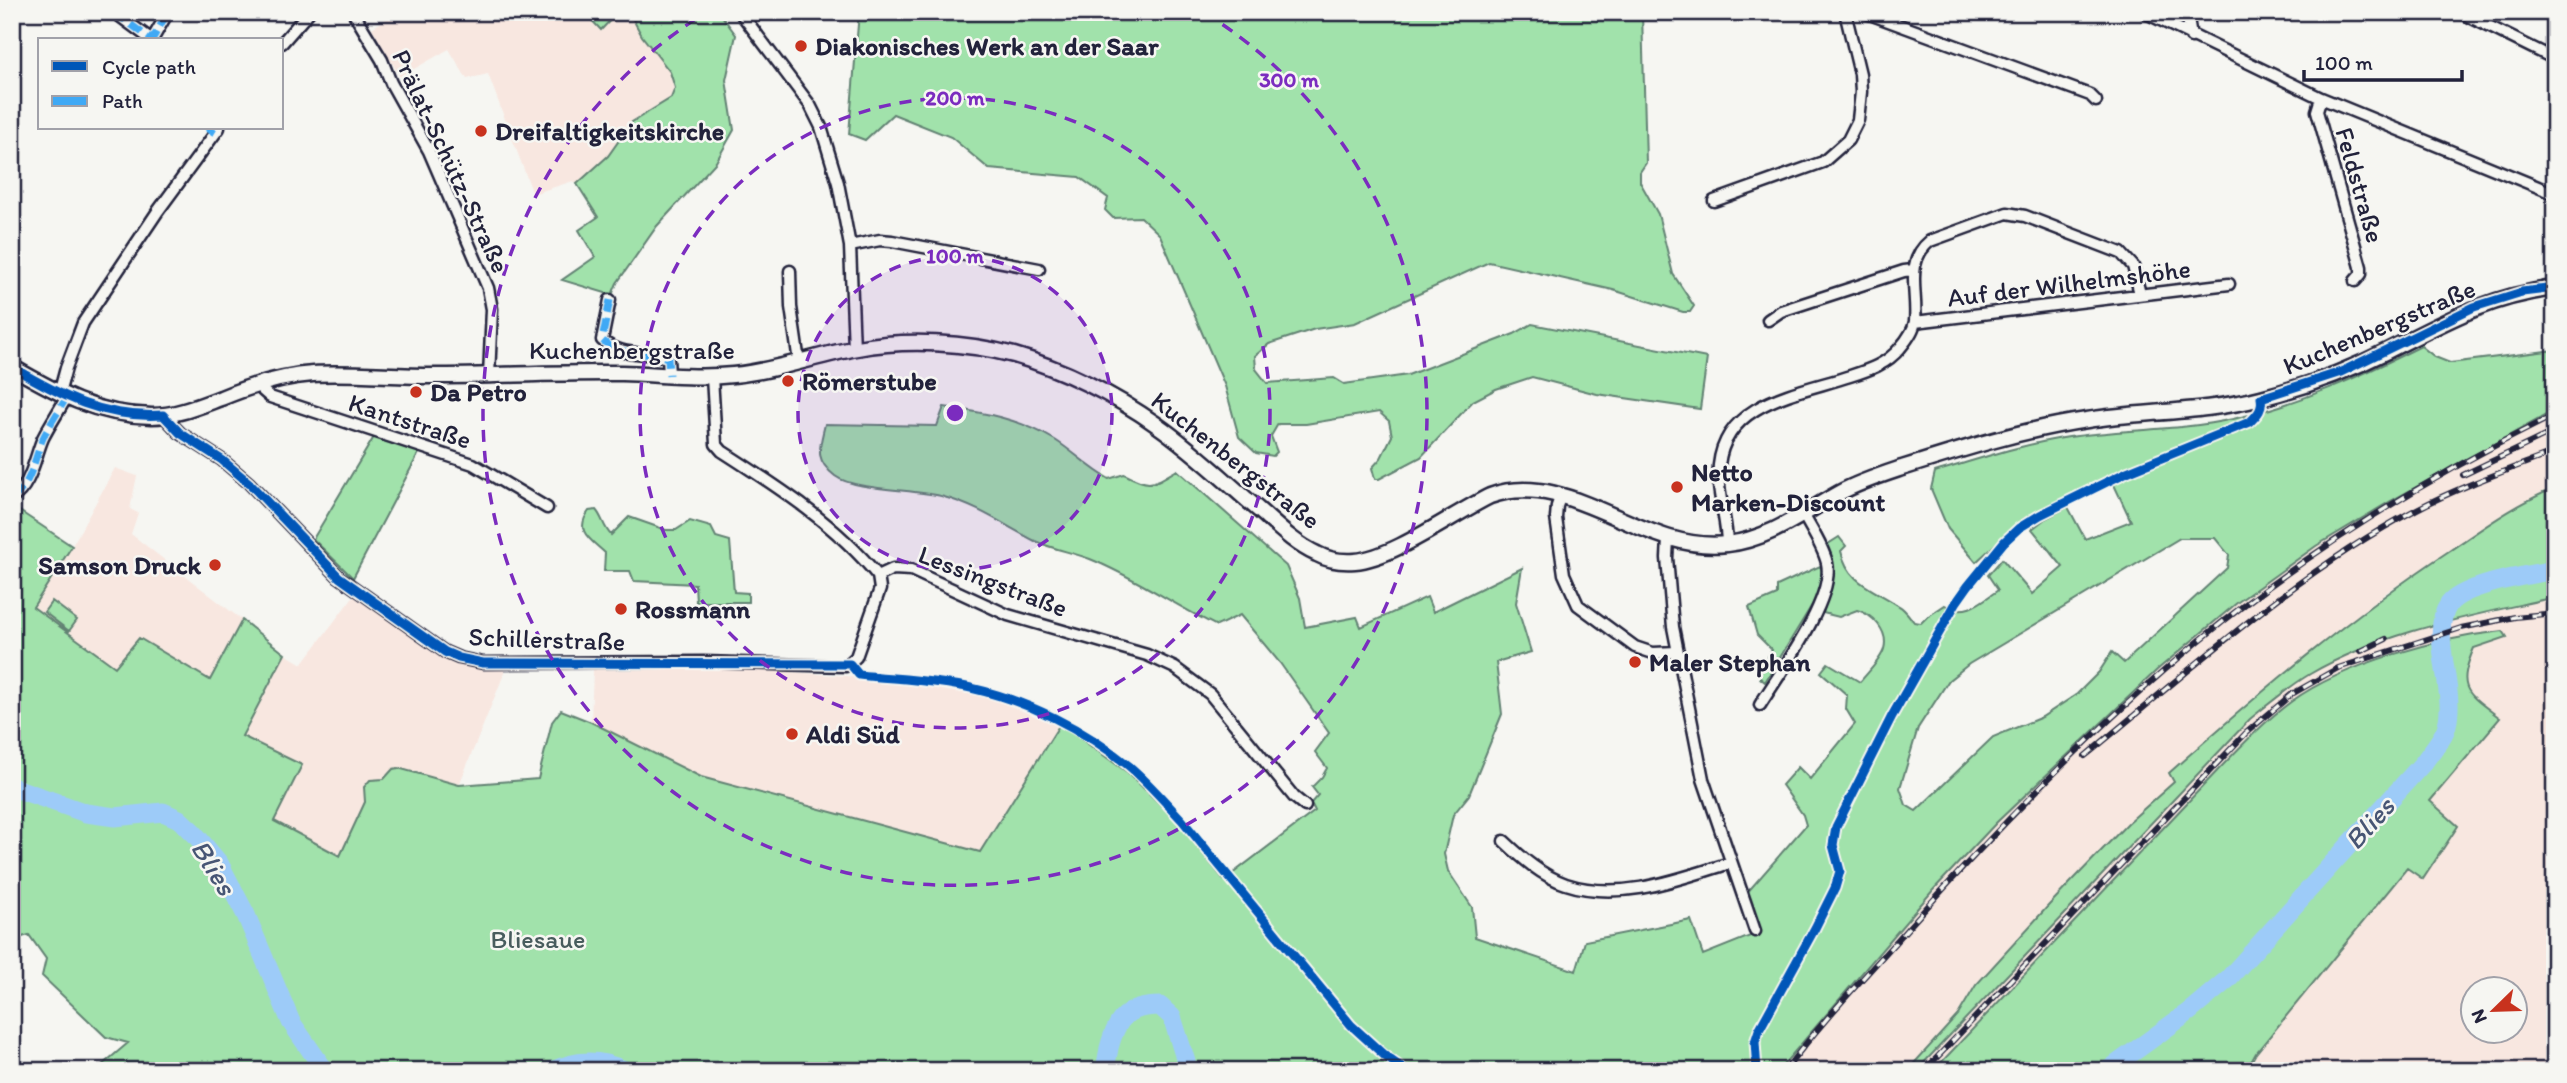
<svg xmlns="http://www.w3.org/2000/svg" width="2567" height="1083" viewBox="0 0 2567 1083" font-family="Itim,sans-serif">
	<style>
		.built { fill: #f8e7e0; fill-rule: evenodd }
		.green { fill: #a1e2ab; stroke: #628273; stroke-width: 2; fill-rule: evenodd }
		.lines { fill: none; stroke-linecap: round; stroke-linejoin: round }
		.river { stroke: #9dcbf8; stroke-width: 19 }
		.street-casing { stroke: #22223b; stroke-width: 15 }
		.secondary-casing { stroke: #22223b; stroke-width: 19 }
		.street { stroke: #f6f6f2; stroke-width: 10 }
		.secondary { stroke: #f6f6f2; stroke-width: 14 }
		.rail-casing { stroke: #22223b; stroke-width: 6 }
		.rail { stroke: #f6f6f2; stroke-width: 3.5; stroke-dasharray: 10; stroke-linecap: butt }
		.quiet { stroke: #3fa9f5; stroke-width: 7; stroke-dasharray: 14 7; stroke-linecap: butt }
		.cycleway-casing { stroke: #f6f6f2; stroke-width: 13 }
		.cycleway { stroke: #0057b8; stroke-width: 9 }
		.ring { fill: none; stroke: #7b2cbf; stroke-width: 3.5; stroke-dasharray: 12 9 }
		.poi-dot { fill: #c8321e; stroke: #f6f6f2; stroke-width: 2.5 }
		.labels { text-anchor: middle; stroke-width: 5; stroke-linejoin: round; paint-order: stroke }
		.poi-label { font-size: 26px; font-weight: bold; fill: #22223b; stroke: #f6f6f2; text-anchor: start }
		.street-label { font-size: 26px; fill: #22223b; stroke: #f6f6f2 }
		.park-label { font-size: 26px; fill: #485c5d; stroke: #f6f6f2 }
		.water-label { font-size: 28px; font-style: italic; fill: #475574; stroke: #f6f6f2 }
		.centre { fill: #7b2cbf; stroke: #f6f6f2; stroke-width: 3.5 }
		.ring-label { font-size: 21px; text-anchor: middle; font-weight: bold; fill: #7b2cbf; stroke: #f6f6f2; stroke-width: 5; stroke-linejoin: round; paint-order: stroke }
	</style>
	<rect width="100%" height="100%" fill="#f6f6f2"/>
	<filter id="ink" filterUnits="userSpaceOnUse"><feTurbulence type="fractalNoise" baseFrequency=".0143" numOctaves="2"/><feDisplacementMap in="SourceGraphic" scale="14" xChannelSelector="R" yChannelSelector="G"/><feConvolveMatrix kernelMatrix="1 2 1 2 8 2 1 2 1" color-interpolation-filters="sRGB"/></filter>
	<g filter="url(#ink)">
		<path class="built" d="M398,12H629L642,36L670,72L675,93L671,98L632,122L608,156L577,184L573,181L533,194L488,74L467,79L449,49L400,77L372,28Z
			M2555,410V488L2511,510L2387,592L2252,699L2169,773L2175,782L2128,823L2049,905L1976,985L1958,1015L1907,1071H1778L1934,889L1997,822L2157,670L2238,602L2316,546L2389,502Z
			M115,468L137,476L130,509L138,513L131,534L242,620L210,680L139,638L115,667L33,607L72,546Z
			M355,594L437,654L458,663L475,667L506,669L459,785L398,768L393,769L384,779L370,780L364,787L365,802L340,857L274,821L241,736L285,654L302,664Z
			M2555,597V1071H2246L2256,1053L2408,867L2423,879L2458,827L2429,801L2500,718L2472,697L2465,686V669L2474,648L2507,637L2503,631L2470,635L2352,669L2292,701L2262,726L2221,767L1933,1071H1916L2250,719L2280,695L2309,675L2345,656L2400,634ZM2472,988H2514V1030H2472Z
			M734,668L846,676L982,696L1015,705L1060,724L980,852L701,777L591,722L593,670Z"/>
		<path class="green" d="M584,12H618L601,30Z
			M629,12H719L736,35L726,80L734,130L716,162L657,226L617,283L612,295L562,280L595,257L579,230L598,217L577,184L608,156L632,122L671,98L675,88L670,72L642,36Z
			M859,12H1642L1646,163L1640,172V182L1658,214L1673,274L1694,306L1690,312H1683L1613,290L1489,262L1355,323L1315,329L1269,344L1255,356L1256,369L1267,383L1334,378L1344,384L1408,375L1514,334L1532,324L1707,358L1700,409L1597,394L1532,377L1496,389L1473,401L1421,457L1379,479H1375L1372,468L1381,458L1392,436L1389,421L1379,412L1306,424H1278L1271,436L1277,452L1273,456L1256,453L1239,437L1225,386L1160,235L1141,217L1113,218L1105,210L1108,198L1079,177L989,169L951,137L893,114L865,140L849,134Z
			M2421,346L2435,357L2450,363L2555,350V410L2389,502L2316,546L2238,602L2157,670L1997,822L1934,889L1778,1071H95L128,1043L106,1037L42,976L46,959L29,935L12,940V506L72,546L33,607L115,667L139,638L210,680L242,620L285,654L242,736L302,765L274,821L340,856L365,802L364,787L370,780L384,779L393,769L398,768L459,785L538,779L552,722L561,710L591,722L701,777L980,852L1060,724L1127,772L1174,818L1224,880L1315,811L1311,803L1318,795L1312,787L1322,777L1327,768L1315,752L1329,733L1280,663L1240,615L1217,626C1174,605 1135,577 1090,559C1072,552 1052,549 1035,541C1004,525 977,506 944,497C918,489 855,491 835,476C813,459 820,447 825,424L937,426L944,407C982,412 1021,419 1055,440C1074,452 1089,468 1109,479L1124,474C1151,488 1151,485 1177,470L1286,566L1300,598L1305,627L1357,617L1361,627L1427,597L1433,612L1522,568L1516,603L1531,652L1496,662L1502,714L1469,795L1453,815L1444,854L1448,871L1472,907L1475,937L1576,971L1585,941L1691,920L1703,955L1758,933L1745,895L1806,825L1803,815L1782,785L1798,767L1810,779L1855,724L1846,709L1847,695L1821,672L1828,663L1860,682C1867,673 1881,660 1884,649C1889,631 1872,614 1857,610L1839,617L1823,613L1834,574L1825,546L1839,537L1846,546L1841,551C1848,584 1875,589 1899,606C1905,609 1910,617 1914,622L1921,623L1927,617L1945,605C1966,617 1981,602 1998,590L1988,575L2002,559L2032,594L2063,567L2032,529L2045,519L2068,507L2085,539L2131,521L2110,476L2023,519L1976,562L1948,529L1931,489L1935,472C1979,459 2023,444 2069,437C2123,429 2179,431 2233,419C2299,404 2361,376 2421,346ZM2180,538H2215L2229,555L2227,568L2124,663L2112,652L2099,672L2077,694L2042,717L1993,737L1916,811L1906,805L1900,788L1918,728L1949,680L1969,664Z
			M374,437L420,451L353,578L313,539Z
			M2555,488V597C2472,616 2384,631 2310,674C2288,687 2269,704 2250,719L1916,1071H1907L1958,1015L1976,985L2049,905L2128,823L2174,782L2169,773C2259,693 2348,618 2449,551C2483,528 2517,503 2555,488Z
			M596,510C603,518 603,527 611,535L629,517L666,530H676L690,521L711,527L716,537L730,541L734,592L748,593V602H696L695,584L634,581L630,571H604L605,553C590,539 574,531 589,511Z
			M1820,566L1823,574L1820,592L1765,682L1760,678V669L1772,650L1757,635L1749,607L1777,595V586Z
			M52,601L77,620L69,631L44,612Z
			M2503,631L2507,637L2474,648C2456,690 2467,693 2500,718L2430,801L2458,826L2423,879L2407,868L2256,1053L2246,1071H1933L2221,767C2243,744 2266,720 2292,701C2345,663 2439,638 2503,631Z"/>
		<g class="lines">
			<path class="river" d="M12,787L86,813L115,817L163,812L179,819L194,833L219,863L246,915L291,1022L325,1071
				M552,1071C578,1059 600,1059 626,1071
				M1106,1071C1105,1063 1108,1056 1109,1048C1117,1017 1128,1006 1160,1006L1172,1017L1189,1071
				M2107,1071L2190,1011L2228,979L2424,762C2430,753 2440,742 2445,731C2460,696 2427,634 2449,604C2464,584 2530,575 2555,570"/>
			<defs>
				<path id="street" d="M114,12L152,40L168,12
					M353,12L382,60L391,83L429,151L488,288L492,309L489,376
					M740,12L810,105L821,127L838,183L850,246L854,349
					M1864,12L2090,95L2096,101
					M2144,12L2321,98L2555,194
					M2187,12L2191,37
					M2460,12L2555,59
					M282,43L309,12
					M2321,98L2317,111L2361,267V274L2355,281
					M1714,201L1823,162L1848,140L1858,120L1861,92L1860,74L1845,12
					M850,246L880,240L892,241L1039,269
					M790,271L791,307L799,362
					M610,300L602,340C618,356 648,352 668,358L669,375
					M1768,320L1781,311L1904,271L1913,270
					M1915,322L2229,284
					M712,377L716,444L722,451C778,487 836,524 878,576
					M260,384L262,390L270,397L473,464L547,508
					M59,394L66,368L83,323L158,211L219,128
					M163,415L180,433L222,460L249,483L339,577L445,652L459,658L483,663L704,662L846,666L856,657L880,589L878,576
					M1561,495L1557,506L1556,518L1564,574L1578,605L1635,647L1653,653L1677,652
					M12,498C31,487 35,456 43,438C50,424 59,411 66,398
					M1668,539L1667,558L1673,627L1703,779L1755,931
					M1727,544C1727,518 1716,492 1719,465C1726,401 1799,393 1850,376C1869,370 1887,364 1900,348C1906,341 1914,330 1915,321C1918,292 1904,262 1930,241L2007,213L2025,216L2121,253L2133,266L2140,294
					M878,576L893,569L911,570L1008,615L1147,655L1175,668L1210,694L1294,797L1305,806
					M1760,705C1779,674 1835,599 1827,563C1823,546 1811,529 1803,514
					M1504,841C1522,858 1542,876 1566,884C1620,902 1679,879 1730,863"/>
				<path id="secondary" d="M12,367C59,394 96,415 152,416C176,416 199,406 221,398C250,386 281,376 313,374C352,372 392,376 432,376C495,376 559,372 622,373C659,374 696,379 733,375C775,371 815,356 857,348C907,339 965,342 1014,355C1063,369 1115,395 1157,425C1193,450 1226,482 1260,511C1278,527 1295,544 1317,554C1328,560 1342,562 1355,561C1393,558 1453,514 1490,496C1570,467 1642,554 1727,544C1770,539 1803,513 1839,493C1859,482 1881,475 1902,468C1962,449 2025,429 2087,420C2145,411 2203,413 2261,398C2304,387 2348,371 2387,351C2447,321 2487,297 2555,288"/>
			</defs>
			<use href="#street" class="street-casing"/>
			<use href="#secondary" class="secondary-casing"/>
			<use href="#street" class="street"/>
			<use href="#secondary" class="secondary"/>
			<defs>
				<path id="rail" d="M2463,475L2555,431
					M2361,651L2386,639
					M2085,756C2192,669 2294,574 2417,509C2461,486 2508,470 2555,452
					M1785,1071C1822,1020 1868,974 1909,927C1999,826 2094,728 2199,641C2305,553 2431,476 2555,415
					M1924,1071L2246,733L2292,694L2338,668L2461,628L2515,617L2555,613"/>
			</defs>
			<use href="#rail" class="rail-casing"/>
			<use href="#rail" class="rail"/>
			<path class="quiet" d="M114,12L152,40L168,12
				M207,128L215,133
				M610,300L602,340C618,356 648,352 668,358L669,375
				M12,498C31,487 35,456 43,438C50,424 59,411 66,398"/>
			<defs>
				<path id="cycleway" d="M12,367C61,396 104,419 163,415L180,433L222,460L249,483L339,577L445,652L459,658L483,663L850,664L859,675C896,679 934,680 971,688C1028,701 1084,729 1129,766C1148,782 1165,802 1182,820L1351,1025L1385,1056L1406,1071
					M1757,1071L1755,1042L1759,1030L1815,928L1835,888L1840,871L1833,845L1836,827L1892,716L1956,603L1968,586L2004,542L2019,528L2040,515L2127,472L2250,422C2258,414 2263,409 2261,398L2341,372L2474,307L2522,292L2555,288"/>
			</defs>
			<use href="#cycleway" class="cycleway-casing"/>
			<use href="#cycleway" class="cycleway"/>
		</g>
	</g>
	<circle cx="955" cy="413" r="157" fill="#7b2cbf" fill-opacity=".12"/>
	<g class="ring">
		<circle cx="955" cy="413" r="157"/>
		<circle cx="955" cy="413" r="315"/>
		<path d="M1205 13A472 472 0 1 1 705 13"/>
	</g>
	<g class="poi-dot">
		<circle cx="801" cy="46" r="7"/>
		<circle cx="481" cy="131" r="7"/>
		<circle cx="788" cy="381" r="7"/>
		<circle cx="416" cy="392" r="7"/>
		<circle cx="1677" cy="487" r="7"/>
		<circle cx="215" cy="565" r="7"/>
		<circle cx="621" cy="609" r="7"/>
		<circle cx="1635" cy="662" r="7"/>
		<circle cx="792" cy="734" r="7"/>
	</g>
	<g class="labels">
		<g class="poi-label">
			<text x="815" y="55">Diakonisches Werk an der Saar</text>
			<text x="495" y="140">Dreifaltigkeitskirche</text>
			<text x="802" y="390">Römerstube</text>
			<text x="430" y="401">Da Petro</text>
			<text x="1691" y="481">Netto<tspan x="1691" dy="30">Marken-Discount</tspan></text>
			<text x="201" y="574" text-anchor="end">Samson Druck</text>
			<text x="635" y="618">Rossmann</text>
			<text x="1649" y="671">Maler Stephan</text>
			<text x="806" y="743">Aldi Süd</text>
		</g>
		<g class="street-label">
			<text transform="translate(451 161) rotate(65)" y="9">Prälat-Schütz-Straße</text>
			<text transform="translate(2360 185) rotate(74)" y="9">Feldstraße</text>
			<text transform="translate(2069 283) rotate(-7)" y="9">Auf der Wilhelmshöhe</text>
			<text transform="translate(2379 327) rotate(-23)" y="9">Kuchenbergstraße</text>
			<text x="632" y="359">Kuchenbergstraße</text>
			<text transform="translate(410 421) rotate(18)" y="9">Kantstraße</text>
			<text transform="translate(1236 460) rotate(38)" y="9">Kuchenbergstraße</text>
			<text transform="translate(993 581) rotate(21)" y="9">Lessingstraße</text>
			<text transform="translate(547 639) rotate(2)" y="9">Schillerstraße</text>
		</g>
		<g class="park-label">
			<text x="538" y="948">Bliesaue</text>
		</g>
		<g class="water-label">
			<text transform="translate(2369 823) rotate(-48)" y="10">Blies</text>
			<text transform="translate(214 867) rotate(58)" y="10">Blies</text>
		</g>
	</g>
	<circle cx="955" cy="413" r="10" class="centre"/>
	<g class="ring-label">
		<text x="1289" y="87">300 m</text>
		<text x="955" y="105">200 m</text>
		<text x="955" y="263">100 m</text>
	</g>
	<rect width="2567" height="1083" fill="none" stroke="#f6f6f2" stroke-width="42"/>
	<rect x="21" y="21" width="2525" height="1041" fill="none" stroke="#22223b" stroke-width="2.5" filter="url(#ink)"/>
	<rect x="38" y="38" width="245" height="91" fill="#f6f6f2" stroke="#a1a1a9" stroke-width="2"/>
	<rect x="52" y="61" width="35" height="10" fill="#0057b8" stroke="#a1a1a9" stroke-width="2"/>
	<text x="102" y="74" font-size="21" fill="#22223b">Cycle path</text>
	<rect x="52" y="96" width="35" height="10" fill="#3fa9f5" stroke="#a1a1a9" stroke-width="2"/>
	<text x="102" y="108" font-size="21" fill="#22223b">Path</text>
	<g transform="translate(2494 1010) rotate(247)"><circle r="33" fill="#f6f6f2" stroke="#a1a1a9" stroke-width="2"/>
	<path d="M0-5L12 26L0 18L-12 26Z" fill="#c8321e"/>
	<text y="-10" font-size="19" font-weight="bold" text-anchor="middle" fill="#22223b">N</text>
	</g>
	<path d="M2304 70v10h158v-10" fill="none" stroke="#22223b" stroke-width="3.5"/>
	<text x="2315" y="70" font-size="21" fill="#22223b" stroke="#f6f6f2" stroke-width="5" paint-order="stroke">100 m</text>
</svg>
